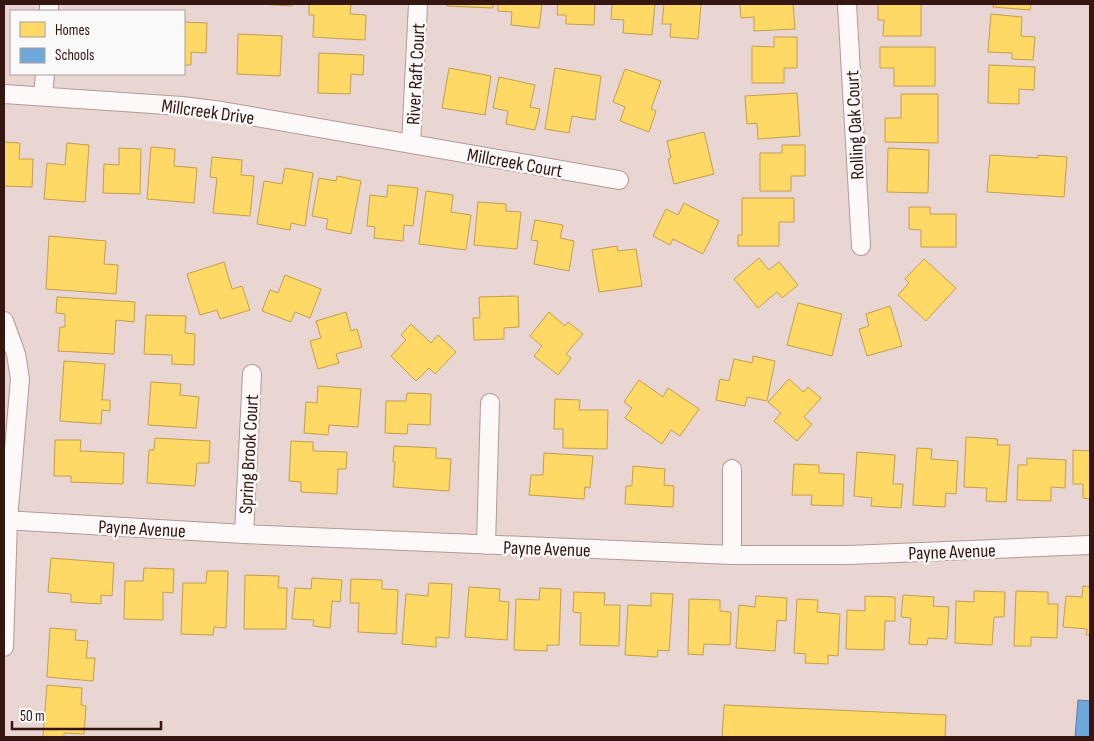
<svg xmlns="http://www.w3.org/2000/svg" width="1094" height="741" viewBox="0 0 1094 741" font-family="'Sofia Sans Condensed',sans-serif">
	<style>
		.homes { fill: #ffd966; stroke: #c39e4c }
		.schools { fill: #6fa8dc; stroke: #5e7c9f }
		.lines { fill: none; stroke-linecap: round; stroke-linejoin: round }
		.minor-casing { stroke: #b39a96; stroke-width: 20 }
		.minor { stroke: #fcf9f8; stroke-width: 18 }
		.labels { text-anchor: middle; stroke-width: 5; stroke-linejoin: round; paint-order: stroke }
		.street-label { font-size: 19px; fill: #361610; stroke: #f9f9f9 }
	</style>
	<rect width="100%" height="100%" fill="#e9d5d1"/>
	<path class="homes" d="M260,4H292V6Z
		M309,4H351L350,14L366,15L365,40L313,37L314,15H309Z
		M447,4H493V8L447,6Z
		M498,4H542L539,28L511,25L512,12L498,11Z
		M558,4H595L594,25L566,24V15H557Z
		M612,4H655L652,35L623,33L624,20L611,19Z
		M664,4H701L698,39L670,37L671,24H662Z
		M740,4H793L795,29L754,31V17L741,18Z
		M878,4H921V36H883L884,20H878Z
		M994,4H1031L1030,10L993,7Z
		M991,14L1022,17L1021,36L1035,37L1033,60L1012,59V53L988,52Z
		M184,22L207,23L206,53L191,52V65H184Z
		M238,34L282,36L280,76L237,74Z
		M774,37H797V68H784V83H752V46L774,47Z
		M880,47H935V86H894V68H880Z
		M319,53L364,55L363,75L351,74L350,94L318,93Z
		M989,65L1035,67L1034,90L1019,89V104L988,103Z
		M449,68L491,76L485,115L442,108Z
		M555,68L601,76L595,120L572,116L569,133L545,129Z
		M625,69L661,81L651,109L656,111L649,132L620,121L625,107L613,102Z
		M499,77L535,85L530,107L540,109L535,130L506,124L508,111L493,108Z
		M797,93L800,136L758,139L757,123L747,124L745,96Z
		M901,94H938V143L885,142V118H901Z
		M704,132L714,174L674,184L668,159L671,158L667,141Z
		M4,142L20,143L19,159H33L32,187L4,186Z
		M67,143L89,145L85,202L44,199L47,163L65,165Z
		M782,145H805V176H791V191H760V153H782Z
		M151,147L175,149L174,166L197,168L194,203L147,199Z
		M119,148L141,149L140,194L103,193L104,164L119,165Z
		M888,148L929,150L928,193L887,192Z
		M990,155L1038,158V155L1067,157L1064,197L987,192Z
		M212,157L242,160L241,175L254,176L250,216L213,213L217,178L210,177Z
		M285,168L313,173L305,226L291,223L290,230L257,224L264,181L282,184Z
		M337,176L361,181L351,234L326,229L328,219L312,216L319,178L336,181Z
		M388,185L418,188L413,226L404,225L403,241L374,238L375,227L367,226L370,195L387,197Z
		M426,191L453,195L451,212L471,215L466,250L419,244Z
		M742,198H794V222H779V246H738V235H742Z
		M478,202L506,204V211L521,212L517,249L474,245Z
		M684,203L719,221L703,254L673,239L670,245L653,236L666,209L678,215Z
		M909,207H930V214H956V247H921V230L909,229Z
		M535,220L563,225L560,238L574,241L569,271L534,264L538,241L531,240Z
		M49,236L106,241L104,264L118,265L116,294L46,289Z
		M617,246L618,251L636,249L642,286L599,292L592,250Z
		M759,258L769,270L779,262L798,285L782,298L777,292L758,308L734,279Z
		M924,259L956,288L926,321L898,295L909,283L905,279Z
		M224,262L232,289L242,286L250,310L220,319L217,310L200,315L187,274Z
		M285,275L321,289L310,318L295,312L291,322L262,311L270,290L278,293Z
		M518,296L519,327L504,328V339L474,340L473,318H480L479,297Z
		M57,297L135,302L134,322L116,320L114,354L58,351L60,327H65V314L56,313Z
		M798,303L842,314L832,356L787,345Z
		M890,306L902,346L867,356L859,329L869,326L866,314Z
		M346,312L351,331L357,329L362,347L336,354L339,363L318,369L310,341L321,338L316,321Z
		M549,312L565,326L568,322L583,334L566,354L571,358L558,375L534,356L542,346L530,336Z
		M146,315L186,316L185,333L195,334L194,365L172,364V355L144,354Z
		M411,324L431,343L438,335L456,352L435,374L429,368L416,381L391,356L406,340L401,335Z
		M753,356L775,361L767,401L747,397L745,406L716,400L720,379L729,381L734,359L752,363Z
		M64,361L105,364L102,400H110V411L102,410L101,424L60,421Z
		M789,379L803,392L808,387L821,398L804,417L812,424L797,441L774,421L781,413L768,402Z
		M639,380L663,397L668,388L699,409L680,436L671,430L662,444L625,418L632,408L624,402Z
		M151,382L181,384L180,395L199,397L196,428L148,425Z
		M318,386L361,389L358,427L329,425L328,435L304,433L306,402L317,403Z
		M407,393L431,394L430,425L408,424L407,434L385,433L386,401H406Z
		M555,399L580,400L579,410H608L607,449L563,448V429H554Z
		M966,437L998,439L997,445H1010L1006,502L986,501L987,488L964,487Z
		M155,438L210,441L209,463H197L195,486L147,483L149,450H154Z
		M55,440H81L80,451L124,453L123,484L71,482V476H54Z
		M291,441L313,442V451L347,452L346,469H338L337,494L301,492V482L289,481Z
		M394,446L436,448V458L451,459L449,491L393,487L395,462H393Z
		M917,448L932,449L931,459L958,461L956,494L946,493L945,507L913,505Z
		M1073,450L1090,451V499L1083,498V484H1073Z
		M857,452L895,455L893,484H903L901,508L871,506L872,498L854,496Z
		M544,453L593,456L590,488L585,487L584,499L529,495L531,475H543Z
		M1027,458L1066,460L1065,488L1051,487V501L1017,500L1018,465H1027Z
		M794,464L819,465V473L844,474L843,506L811,505L812,495H792Z
		M633,466L665,469L664,485L674,486L673,507L625,504L626,486H632Z
		M51,558L114,563L112,596L101,595V604L71,602V594L48,592Z
		M144,568L174,569L173,593L163,592V620L124,619L125,581H143Z
		M207,571H228L226,628L214,627L213,635L181,634L183,583H206Z
		M245,575L279,576L278,588H287L286,629H244Z
		M312,578L342,580L340,602L332,601L330,628L313,626L314,620L292,619L295,588L311,589Z
		M351,579L382,580V589L398,590L396,634L358,632L359,603H350Z
		M429,583L452,584L449,638L436,637V647L402,644L406,594L428,596Z
		M1083,586L1090,587V635H1086L1087,629L1063,627L1066,596L1082,597Z
		M469,587L500,589L499,601L509,602L507,640L465,637Z
		M540,588L561,589L559,645H547V651L514,650L516,599L539,600Z
		M974,591L1005,592L1004,617H994L992,645L955,643L956,601L974,602Z
		M1016,591L1048,592V604H1058L1057,638L1031,637V646H1014Z
		M574,592L605,593L604,605H620L619,646L580,645L581,613L573,612Z
		M651,593L673,594L669,651L658,650L657,657L625,655L628,605L651,606Z
		M903,595L934,597L933,606L949,607L947,639L928,638L927,645L909,644L911,618L901,617Z
		M756,596L787,598L786,621L777,620L775,651L736,648L739,605L755,607Z
		M865,596L895,597V621H885L884,650L846,649L847,610L865,611Z
		M689,599L720,600V611L731,612L730,645L704,644L703,655L688,654Z
		M797,599L818,600L817,612L840,614L838,656L828,655V664L805,663L806,654L794,653Z
		M50,628L76,630L75,640L88,641L86,658H95L93,681L47,677Z
		M47,685L82,688L81,705L86,706L84,734L64,733V737H43Z
		M724,705L946,715L945,737H722Z"/>
	<path class="schools" d="M1078,700L1090,701V737H1075Z"/>
	<g class="lines">
		<defs>
			<path id="minor" d="M847,4L861,246
				M49,11V4
				M4,94L182,106L222,111L619,180
				M43,96L45,74
				M411,144L418,4
				M4,321L16,354L20,379L8,520L4,647
				M732,469V555
				M4,520L244,534L732,555H849L1090,545
				M244,534L252,374
				M486,545L490,403"/>
		</defs>
		<use href="#minor" class="minor-casing"/>
		<use href="#minor" class="minor"/>
	</g>
	<g class="labels">
		<g class="street-label">
			<text transform="translate(415 74) rotate(-87)" y="7">River Raft Court</text>
			<text transform="translate(208 111) rotate(8)" y="7">Millcreek Drive</text>
			<text transform="translate(854 125) rotate(-93)" y="7">Rolling Oak Court</text>
			<text transform="translate(515 162) rotate(10)" y="7">Millcreek Court</text>
			<text transform="translate(248 454) rotate(-87)" y="7">Spring Brook Court</text>
			<text transform="translate(142 528) rotate(3)" y="7">Payne Avenue</text>
			<text transform="translate(547 548) rotate(2)" y="7">Payne Avenue</text>
			<text transform="translate(952 551) rotate(-2)" y="7">Payne Avenue</text>
		</g>
	</g>
	<rect width="1094" height="741" fill="none" stroke="#361610" stroke-width="10"/>
	<rect x="10" y="10" width="175" height="65" fill="#f9f9f9" stroke="#ab9e9c"/>
	<rect x="20" y="22" width="25" height="15" fill="#ffd966" stroke="#ab9e9c"/>
	<text x="55" y="35" font-size="15" fill="#361610">Homes</text>
	<rect x="20" y="48" width="25" height="15" fill="#6fa8dc" stroke="#ab9e9c"/>
	<text x="55" y="60" font-size="15" fill="#361610">Schools</text>
	<path d="M12 721v8h149v-8" fill="none" stroke="#361610" stroke-width="2.5"/>
	<text x="20" y="721" font-size="15" fill="#361610" stroke="#f9f9f9" stroke-width="4" paint-order="stroke">50 m</text>
</svg>
